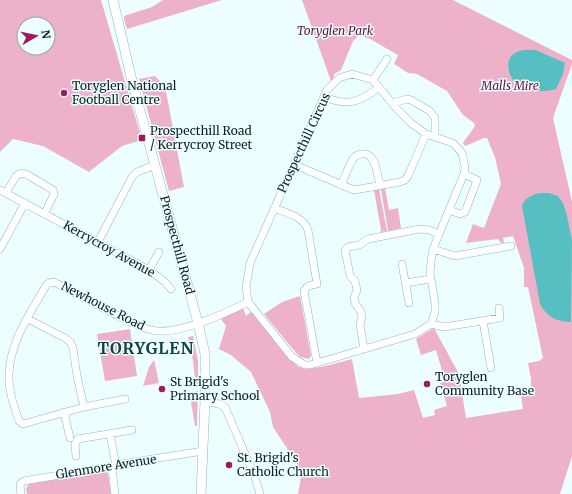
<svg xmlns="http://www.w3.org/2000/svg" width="572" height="494" viewBox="0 0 572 494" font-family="Merriweather,serif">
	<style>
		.green { fill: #edb2c9; fill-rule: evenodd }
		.water { fill: #57bfc2 }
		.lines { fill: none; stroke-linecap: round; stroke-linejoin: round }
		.minor-casing { stroke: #8cbabb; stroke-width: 8 }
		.major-casing { stroke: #8cbabb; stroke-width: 10 }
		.minor { stroke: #fff; stroke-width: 7 }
		.major { stroke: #fff; stroke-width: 9 }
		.poi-dot { fill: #a11863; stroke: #ecfeff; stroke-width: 1.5 }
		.labels { text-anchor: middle; stroke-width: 3; stroke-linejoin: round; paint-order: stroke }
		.park-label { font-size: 12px; font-style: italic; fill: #691340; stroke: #ecfeff }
		.poi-label { font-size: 12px; fill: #0f2222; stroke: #ecfeff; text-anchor: start }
		.street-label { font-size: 12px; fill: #0f2222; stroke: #ecfeff }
		.district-label { font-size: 16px; font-weight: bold; letter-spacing: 1px; fill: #124142; stroke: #ecfeff }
	</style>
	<rect width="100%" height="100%" fill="#ecfeff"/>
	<path class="green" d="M0,0H101L142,140L122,146L89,172L43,146L13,139L0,152ZM24,24H48V48H24Z
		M163,0H222L127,29L124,19V16L152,7Z
		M302,0H453L572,60V64L553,118L572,202V456L560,494H298L302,471L273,427L270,412L251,372L231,355L219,349L226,326L220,318L243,308L246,316L252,311L292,361C294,363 297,366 299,367C312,372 339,362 352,359L359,398L398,394L414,390L423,418L435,415L434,410L447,406L440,383L445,381L436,350L421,355L416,339L434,328L459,374L466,418L523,409L520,389L531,387V379L528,363L539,361L543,358L528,287H524V268L513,236L503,238L504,243H501L498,239L466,243L473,224L484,228L501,184L495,157L487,138H484L465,146L463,143L475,126L474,123L463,115L447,91L417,74L408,73L394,64L398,55L370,39L359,35L353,41L341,70L334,74V77L331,81Z
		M155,76L165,86L184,187L169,191L139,79Z
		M385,188L389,210L398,208L401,228L388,231L381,189Z
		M379,189L387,231L380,232L381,230L374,190Z
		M300,296L311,356L309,359L300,357L286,341L264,314L282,302Z
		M130,329L137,376L105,381L97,334Z
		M193,336L198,361V387L196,388L193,361L188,337Z
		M154,360L159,383L143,386L149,367Z
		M198,391L197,426H195L190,396V394Z
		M105,470L108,474L111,494H27L26,488L30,483Z"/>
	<path class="water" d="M536,50L565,63L563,74L556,89C552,90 547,91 543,91C538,91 520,86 516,83C508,76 504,59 515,53C521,49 529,50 536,50Z
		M541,193H549L558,196L563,203L567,216L572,240L571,322C557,322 547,317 540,304L522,206C524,198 533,194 541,193Z"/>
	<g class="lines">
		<defs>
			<path id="minor" d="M352,74L373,80L396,108L411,123L426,134L453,143L462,153L465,167L464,174L439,234L433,249L431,262L430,273L435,303V312L431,324L415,334L317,363L310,365H305L292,357L248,302L246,287L250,263L327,90L339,78Z
				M373,80L387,59
				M324,97C347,106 360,103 379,87
				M392,103L407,99L411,100L430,111L435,118V136
				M295,165L354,190L400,182L405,180L408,176L426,134
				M341,185C345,177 348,167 353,159C355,156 357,155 361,154C376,151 377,175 380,185
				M0,190L149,270L165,282L171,289
				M6,193L16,176L21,173L26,174L53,190L54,194L45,213
				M274,208C286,213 303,216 308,230L317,284C311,285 307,285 304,291L317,363
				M449,210L460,214L465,212L476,183L477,180L464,174
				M98,242L132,177L137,172L155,165
				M0,249L25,203
				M433,249L455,256L511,246
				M402,264L409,303
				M149,270L159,252
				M405,283L431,279
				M28,319L65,338L70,342L73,348L77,376L84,407
				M483,321L491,368
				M431,324L444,327L500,318L499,308
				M364,349L360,325L362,317L361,312L355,303L354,298L357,290L355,281L350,276L345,250L348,247L359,245L368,239L420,229L429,230L439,234
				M125,399L84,407L23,424L19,421C14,406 8,390 9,374C10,341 31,312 47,284L52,282L56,283C80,296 104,309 129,321C138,325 148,331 158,331C182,333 226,313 248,302
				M205,401L219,404L225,407L255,477L260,494
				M64,412L70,438
				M110,434L116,466
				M76,456L75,444L78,439L132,430
				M112,468L115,494
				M21,494L20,484L24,481L107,467L112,468L116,466L122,464L203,451"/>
			<path id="major" d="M113,0L133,85L198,323L205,354V401L201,494"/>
		</defs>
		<use href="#minor" class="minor-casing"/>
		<use href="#major" class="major-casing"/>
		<use href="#minor" class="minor"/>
		<use href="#major" class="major"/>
	</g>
	<g class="poi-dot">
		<circle cx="64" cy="93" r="4"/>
		<rect x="138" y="134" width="8" height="8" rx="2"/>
		<circle cx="427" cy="384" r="4"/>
		<circle cx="162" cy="389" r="4"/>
		<circle cx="229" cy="465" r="4"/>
	</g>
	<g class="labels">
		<g class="park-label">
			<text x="335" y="35">Toryglen Park</text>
			<text x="510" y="90">Malls Mire</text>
		</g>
		<g class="poi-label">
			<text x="72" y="90">Toryglen National<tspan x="72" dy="14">Football Centre</tspan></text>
			<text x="150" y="135">Prospecthill Road<tspan x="150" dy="14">/ Kerrycroy Street</tspan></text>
			<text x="435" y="381">Toryglen<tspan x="435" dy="14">Community Base</tspan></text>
			<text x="170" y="386">St Brigid's<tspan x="170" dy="14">Primary School</tspan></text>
			<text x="237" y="462">St. Brigid's<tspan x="237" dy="14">Catholic Church</tspan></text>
		</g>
		<g class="street-label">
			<text transform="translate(304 143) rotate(-65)" y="4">Prospecthill Circus</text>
			<text transform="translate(177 245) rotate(75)" y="4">Prospecthill Road</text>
			<text transform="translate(109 249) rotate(29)" y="4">Kerrycroy Avenue</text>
			<text transform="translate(103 306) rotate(27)" y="4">Newhouse Road</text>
			<text transform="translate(106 467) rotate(-9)" y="4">Glenmore Avenue</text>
		</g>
		<g class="district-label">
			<text x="146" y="354">TORYGLEN</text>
		</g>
	</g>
	<g transform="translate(36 36) rotate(81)"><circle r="19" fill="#ecfeff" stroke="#94a6a7"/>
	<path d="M0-3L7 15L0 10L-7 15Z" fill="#a11863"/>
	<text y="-6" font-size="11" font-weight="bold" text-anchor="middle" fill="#0f2222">N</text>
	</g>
</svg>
